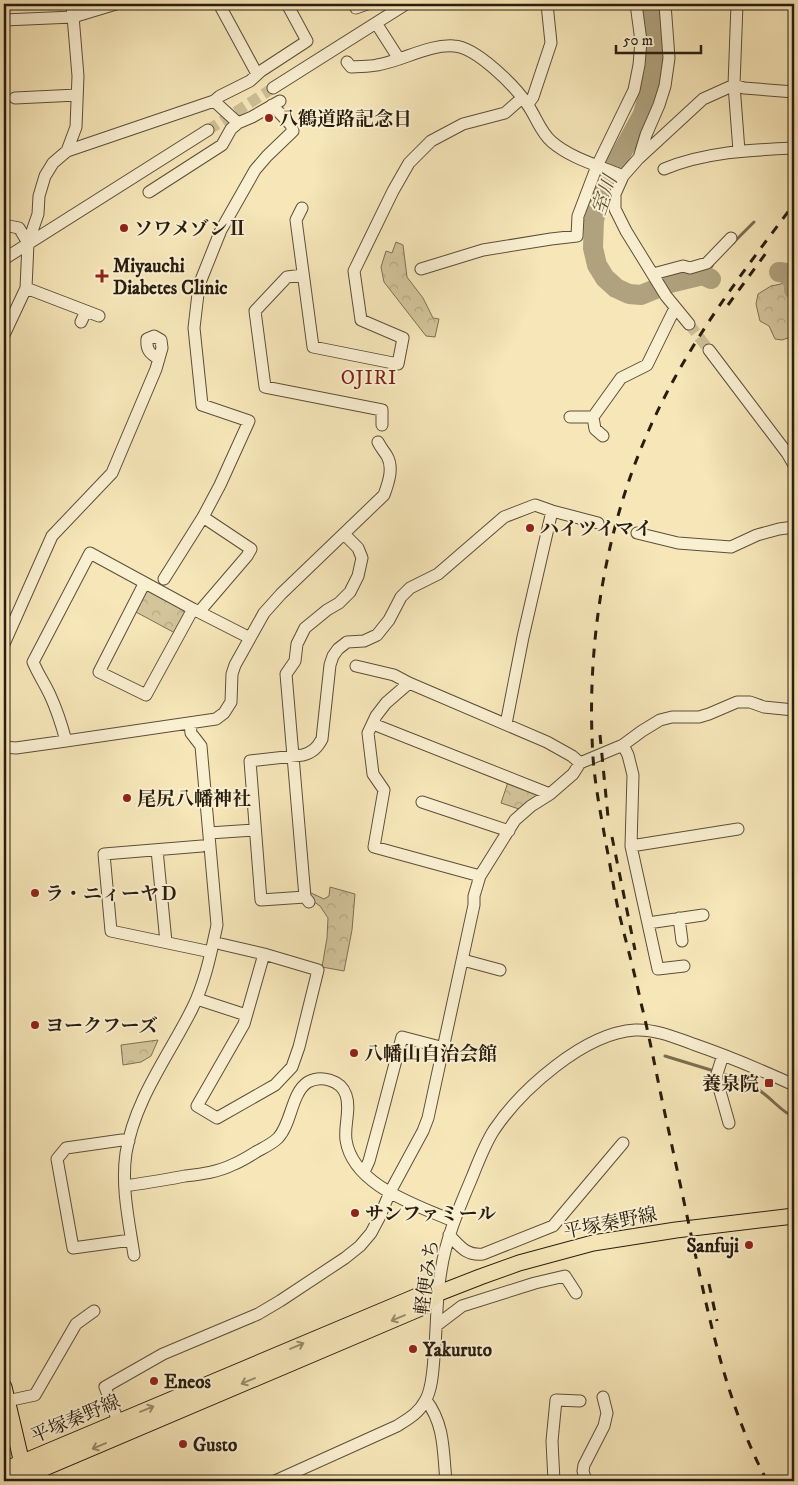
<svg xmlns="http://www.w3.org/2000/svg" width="798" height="1485" viewBox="0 0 798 1485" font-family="'IM FELL DW Pica','Noto Serif JP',serif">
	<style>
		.forest { fill: url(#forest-crowns); stroke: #7e7054 }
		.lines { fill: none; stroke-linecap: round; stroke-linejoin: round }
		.stream { stroke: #7a6d51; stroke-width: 3 }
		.river { stroke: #b0a27e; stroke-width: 20 }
		.minor-tunnel { stroke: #cdbe96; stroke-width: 11; stroke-dasharray: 11 5.5; stroke-linecap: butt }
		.minor-casing { stroke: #5c4f38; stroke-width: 13 }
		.major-casing { stroke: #281d0e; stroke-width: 17 }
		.minor { stroke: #f9efd1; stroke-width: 11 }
		.major { stroke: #f6e6b8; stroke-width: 15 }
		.rail { stroke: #281d0e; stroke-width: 3; stroke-dasharray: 9 9; stroke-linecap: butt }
		.oneway { stroke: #998c6c }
		.poi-dot { fill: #8f2418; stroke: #f9efd1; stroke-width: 2 }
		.labels { text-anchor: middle; stroke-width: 4; stroke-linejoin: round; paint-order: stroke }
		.poi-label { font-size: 19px; font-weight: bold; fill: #281d0e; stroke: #f9efd1; text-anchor: start }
		.street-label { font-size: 19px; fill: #281d0e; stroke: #f9efd1 }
		.water-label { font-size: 20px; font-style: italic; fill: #5e523b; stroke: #f9efd1 }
		.neighbourhood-label { font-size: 20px; letter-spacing: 1px; fill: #7a1f14; stroke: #f9efd1 }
	</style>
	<defs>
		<pattern id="forest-crowns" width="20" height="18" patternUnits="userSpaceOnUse" patternTransform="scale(1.25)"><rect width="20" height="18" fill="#d3c49b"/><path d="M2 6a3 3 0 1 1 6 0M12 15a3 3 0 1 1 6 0" fill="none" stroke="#b5a884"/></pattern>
	</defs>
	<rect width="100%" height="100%" fill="#f6e6b8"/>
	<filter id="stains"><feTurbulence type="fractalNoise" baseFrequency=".004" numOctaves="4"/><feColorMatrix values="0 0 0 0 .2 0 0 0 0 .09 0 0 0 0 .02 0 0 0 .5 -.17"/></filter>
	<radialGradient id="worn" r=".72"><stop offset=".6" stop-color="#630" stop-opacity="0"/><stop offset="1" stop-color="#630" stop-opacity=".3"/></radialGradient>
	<path class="forest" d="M396,242L403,245L407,277L423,298L433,318L439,319L435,337L426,336L384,282L381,267L386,251L392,253Z
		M794,271V336L782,340L775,339L769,326L760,321L756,304L758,294L771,286L781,284L786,277Z
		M149,591L183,610L186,615L175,633L134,611L144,593Z
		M508,782L536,792L538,798L519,809L501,803Z
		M330,887L355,894L352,930L344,971L322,967L327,938L328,918L320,906L310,899L309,892L324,899L329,896Z
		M158,1040L151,1056L141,1062L123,1065L121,1045Z"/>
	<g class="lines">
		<path class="stream" d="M733,243L754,222
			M703,275L712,266
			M665,1056L714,1071
			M720,1073C735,1078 751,1083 763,1093C774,1101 782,1112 794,1117"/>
		<path class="river" d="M652,4L656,33L655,70L643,114L603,187L594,220L593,248L597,265L605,278L616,288L629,294L641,295L670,283L703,275L711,279
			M779,272L787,273L794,283V290"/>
		<path class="minor-tunnel" d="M208,130L273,88
			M689,324L709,350"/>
		<defs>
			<path id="minor" d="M219,4L257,74
				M354,4L356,8L367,4
				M737,4L734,85L739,151
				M4,20L73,17L116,4
				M376,23L399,59
				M347,62L351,67C359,66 369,67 377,65C402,61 429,44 454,46C476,47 515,86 527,104C536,116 540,132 552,142C572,159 600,166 623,176
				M273,88L406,4
				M15,98L77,95
				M214,101L238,123
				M528,104L533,97L551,43L547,4
				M67,151L214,101L220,96L250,81L261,71L307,41L287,4
				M639,158L646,135L659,105L665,86L669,58L665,4
				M664,169C705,152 750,150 794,148
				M149,192L222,145L231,129L238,123L252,117L280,101
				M302,208L296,220L313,347L398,364L403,338L361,320L354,271L393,191L409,163L431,141L463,124L505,113L522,98
				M4,225L19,228L28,243
				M4,259L208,130
				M421,269L483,250L551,239L577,236L578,216L597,166L634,90L639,65L641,41L636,4
				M653,274L683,266L690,268L707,263L731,238
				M303,275L287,277L255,311L265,387L382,410V425
				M26,288L99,316
				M81,322L86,311
				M689,324L666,296L626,231L615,209V194L623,176L638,159L703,99L734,85L744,88L794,92
				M4,335L26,288L28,243L38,214L39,196L45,176L53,163L67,151L76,127L78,76L72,4
				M709,350L787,453L794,465
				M570,417H593L621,378L647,365L675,308
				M593,417L595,429L603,436
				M637,533L678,543L731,547L757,535L779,529L794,527
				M164,579L203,517L220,485L249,421L202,405L194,328L199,285L221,230L255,170L267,156L293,131L291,125L272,105
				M144,584L99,672L146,695L193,609
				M199,612L247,556L251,549L203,517
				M4,644L52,536L112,473L156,369L162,348L161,340L154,336L147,339C146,350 150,354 159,359
				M356,666L394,675L409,683L547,742L572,756L580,763
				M409,683L386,703L376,716L368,733L373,774L384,790L374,847L480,876
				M373,724L550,794
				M506,724L523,637L552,511
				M66,741C62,726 57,710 50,695C45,684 38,674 33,662L90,553L193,609L250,638
				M623,745L628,755L633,775L631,846L658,969L684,966
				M4,747L16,748L66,741L216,719L224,713L231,702L232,674L235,665L264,613L281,594L384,495C388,484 394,468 387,456C384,451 381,448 378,442
				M422,802L509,831
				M209,833L254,830
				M202,846L104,854L111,931L211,952
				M631,846L738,829
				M157,850L166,942
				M305,897L261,900L250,761L303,755C313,752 317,748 322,739L330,665L333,656L338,649L347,642L364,641L377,635L389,620L401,597L410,588L438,574L504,517L535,505L552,511L598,523
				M309,902L305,897L286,674L295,661L297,644L305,628L327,610L339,603L350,592L358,576L362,558L358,548L344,534
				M679,918L682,941
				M648,923L703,915
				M221,944L264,954L318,970L299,1047L292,1067L275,1085L217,1118L197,1106L244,1024L264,954
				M463,960L500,970
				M197,999L246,1015
				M723,1055L716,1077L729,1123
				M129,1141L122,1140L66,1148L57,1159L73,1248L131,1240
				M364,1172L369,1161L381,1117L402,1037L444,1048
				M125,1186C145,1183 165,1180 185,1176C201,1174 218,1172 232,1165C240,1162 248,1157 256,1152C263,1148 272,1144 278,1138C292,1123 291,1093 308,1082C321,1075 341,1080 346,1095C351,1109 344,1125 346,1140C353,1186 417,1205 453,1221
				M449,1235C460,1246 466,1256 483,1254L553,1226L623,1143
				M134,1255C129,1222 121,1187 126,1153C135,1099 168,1057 192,1009C205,983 211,953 217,925L201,746L191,733L190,723
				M437,1325L462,1306L535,1283L565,1276L576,1293
				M426,1400C445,1425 443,1452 446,1481
				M7,1401L35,1395L76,1324L94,1311
				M121,1429L105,1387L163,1354L258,1314L280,1301L345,1258L360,1246L371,1233L380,1216L390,1192L423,1131L428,1118L474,905V896L480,876L515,820L531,806L550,794L573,774L580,763L623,745L642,731L660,720L672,717H699L709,714L737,702H750L764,707L794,710
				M275,1481L397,1426C408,1419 419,1413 425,1401C432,1390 433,1370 434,1357C437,1329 436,1298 441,1271C446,1237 460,1206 473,1175C479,1160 485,1144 494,1130C521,1090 584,1033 635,1030C655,1029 674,1037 693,1044C728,1056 761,1070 794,1085
				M554,1481L552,1441L556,1400L580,1401
				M586,1481L583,1471L584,1465L604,1426L607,1413L603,1397"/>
			<path id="major" d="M4,1387L24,1472
				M4,1470L422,1294L439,1293
				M14,1481L421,1308L439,1293L480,1277L519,1263L593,1243L676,1230L794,1216"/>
		</defs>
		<use href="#minor" class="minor-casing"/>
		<use href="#major" class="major-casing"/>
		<use href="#minor" class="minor"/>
		<use href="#major" class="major"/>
		<path class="rail" d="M728,305L769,249
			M600,735L608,817
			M612,837L635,950
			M709,1284L717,1321
			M767,1481C731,1413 713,1337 697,1262C687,1216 677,1169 667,1123C658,1083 651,1043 641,1003C635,974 627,946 620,917C614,893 611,868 606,844C601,815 595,786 593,757C586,649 604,531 648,432C685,347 739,277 794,204"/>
	</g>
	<defs><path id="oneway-shaft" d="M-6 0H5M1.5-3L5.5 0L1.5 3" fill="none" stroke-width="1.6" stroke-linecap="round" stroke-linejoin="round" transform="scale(1.25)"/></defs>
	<g class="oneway">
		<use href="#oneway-shaft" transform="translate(398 1318) rotate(157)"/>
		<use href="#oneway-shaft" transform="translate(297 1346) rotate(-23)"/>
		<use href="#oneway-shaft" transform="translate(248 1381) rotate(157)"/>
		<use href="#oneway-shaft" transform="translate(147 1409) rotate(-22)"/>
		<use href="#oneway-shaft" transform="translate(99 1446) rotate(157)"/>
	</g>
	<g class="poi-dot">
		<circle cx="269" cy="118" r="5"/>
		<circle cx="124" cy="228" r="5"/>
		<path d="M99.5 268.5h5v5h5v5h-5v5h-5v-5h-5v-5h5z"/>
		<circle cx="530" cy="528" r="5"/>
		<circle cx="127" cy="798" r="5"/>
		<circle cx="35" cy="893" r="5"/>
		<circle cx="35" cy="1025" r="5"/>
		<circle cx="354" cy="1053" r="5"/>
		<rect x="764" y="1078" width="10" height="10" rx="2.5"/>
		<circle cx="355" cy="1213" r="5"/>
		<circle cx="749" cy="1245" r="5"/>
		<circle cx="413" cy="1349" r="5"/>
		<circle cx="154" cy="1381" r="5"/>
		<circle cx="183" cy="1444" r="5"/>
	</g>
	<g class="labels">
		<g class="poi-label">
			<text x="279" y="125">八鶴道路記念日</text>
			<text x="134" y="235">ソワメゾンⅡ</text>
			<text x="113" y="272">Miyauchi<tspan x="113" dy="22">Diabetes Clinic</tspan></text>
			<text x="540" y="535">ハイツイマイ</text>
			<text x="137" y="805">尾尻八幡神社</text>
			<text x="45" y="900">ラ・ニィーヤＤ</text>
			<text x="45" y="1032">ヨークフーズ</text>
			<text x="364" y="1060">八幡山自治会館</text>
			<text x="759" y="1090" text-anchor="end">養泉院</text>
			<text x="365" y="1220">サンファミール</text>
			<text x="739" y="1252" text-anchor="end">Sanfuji</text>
			<text x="423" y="1356">Yakuruto</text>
			<text x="164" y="1388">Eneos</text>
			<text x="193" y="1451">Gusto</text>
		</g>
		<g class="street-label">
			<text transform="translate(610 1222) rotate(-11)" y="7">平塚秦野線</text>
			<text transform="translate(426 1277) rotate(-82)" y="7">軽便みち</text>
			<text transform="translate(75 1418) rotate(-23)" y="7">平塚秦野線</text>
		</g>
		<g class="water-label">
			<text transform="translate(604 195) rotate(-71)" y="7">室川</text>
		</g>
		<g class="neighbourhood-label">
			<text x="369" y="384">OJIRI</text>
		</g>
	</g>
	<rect width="798" height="1485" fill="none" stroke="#f6e6b8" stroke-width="20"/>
	<rect x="5" y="5" width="788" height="1475" fill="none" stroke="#281d0e" stroke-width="2.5"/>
	<rect x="10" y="10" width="778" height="1465" fill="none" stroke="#281d0e"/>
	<path d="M616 45v8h85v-8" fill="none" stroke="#281d0e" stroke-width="2.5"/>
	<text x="623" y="45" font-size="15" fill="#281d0e" stroke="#f9efd1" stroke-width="4" paint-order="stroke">50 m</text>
	<rect width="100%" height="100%" filter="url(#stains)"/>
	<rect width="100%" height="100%" fill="url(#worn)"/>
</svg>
